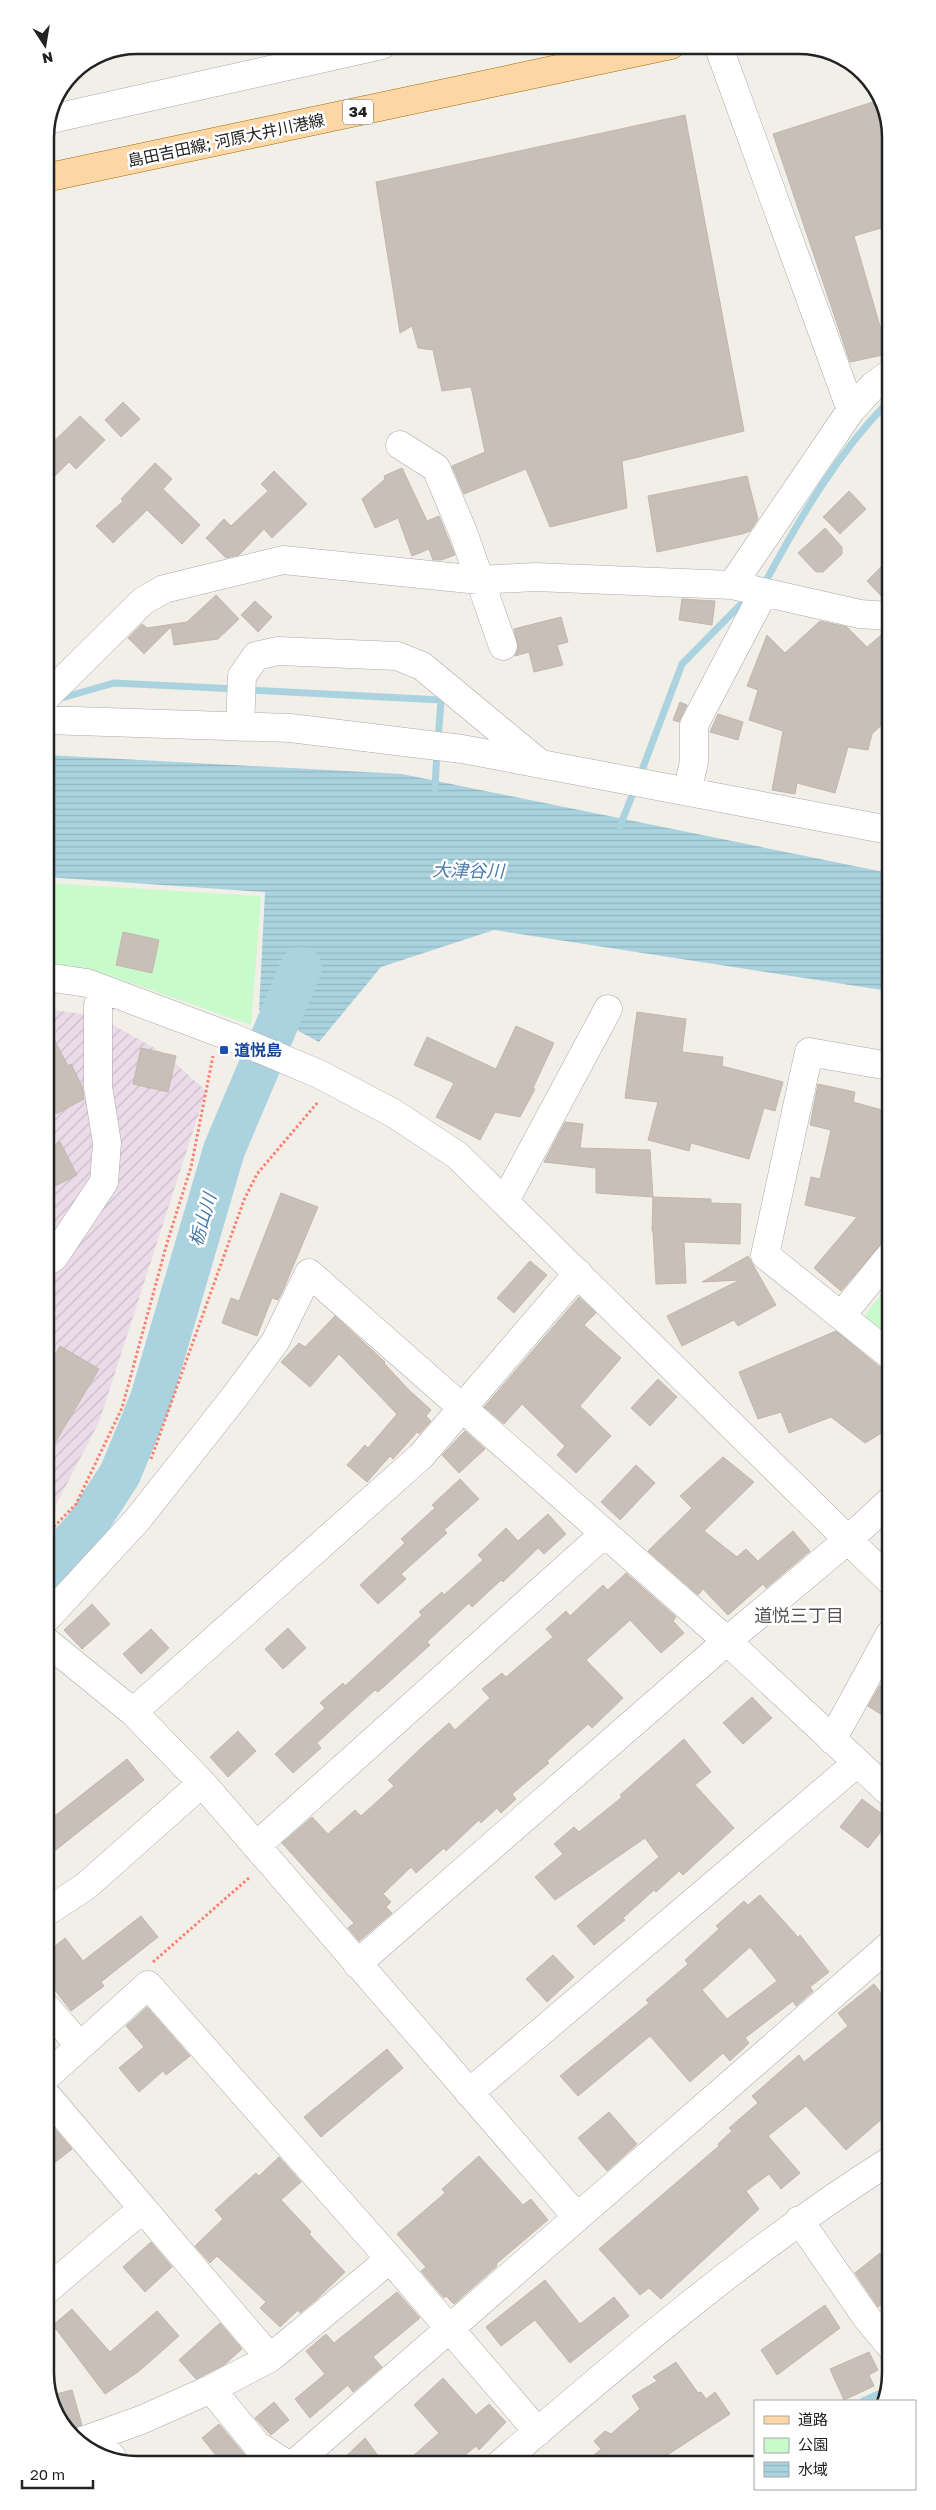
<svg xmlns="http://www.w3.org/2000/svg" width="936" height="2510" viewBox="0 0 936 2510" font-family="'Golos Text','Noto Sans JP',sans-serif">
	<style>
		.industrial { fill: url(#industrial-furrows) }
		.park { fill: #c8facc }
		.water { fill: url(#water-rules) }
		.lines { fill: none; stroke-linecap: round; stroke-linejoin: round }
		.stream { stroke: #aad3df; stroke-width: 7 }
		.river { stroke: #aad3df; stroke-width: 42 }
		.building { fill: #c7bfb8; stroke: #c4b6ab; fill-rule: evenodd }
		.minor-casing { stroke: #a9a9a9; stroke-width: 29 }
		.major-casing { stroke: #a06b00; stroke-width: 29 }
		.path { stroke: #fa8072; stroke-width: 3; stroke-dasharray: 2.5 2.5; stroke-linecap: butt }
		.minor { stroke: #fff; stroke-width: 28 }
		.major { stroke: #fcd6a4; stroke-width: 28 }
		.transit-dot { fill: #1a4fb4; stroke: #fff; stroke-width: 2 }
		.labels { text-anchor: middle; stroke-width: 5; stroke-linejoin: round; paint-order: stroke }
		.shield { fill: #fff; stroke: #646464; stroke-width: 1 }
		.shield-label { font-size: 15px; font-weight: bold; fill: #222 }
		.street-label { font-size: 16px; fill: #222; stroke: #fff }
		.transit-label { font-size: 16px; font-weight: bold; fill: #164399; stroke: #fff; text-anchor: start }
		.water-label { font-size: 18px; font-style: italic; fill: #4a7aab; stroke: #fff }
		.neighbourhood-label { font-size: 18px; fill: #555; stroke: #fff }
		.rim { fill: none; stroke: #222; stroke-width: 2.5 }
	</style>
	<defs>
		<pattern id="industrial-furrows" width="10" height="10" patternUnits="userSpaceOnUse" patternTransform="scale(1.25)"><rect width="10" height="10" fill="#ebdbe8"/><path d="M-1 1l2-2M0 10L10 0M9 11l2-2" fill="none" stroke="#c9bcc7"/></pattern>
		<pattern id="water-rules" width="6" height="5" patternUnits="userSpaceOnUse" patternTransform="scale(1.25)"><rect width="6" height="5" fill="#aad3df"/><path d="M0 2.5h6" fill="none" stroke="#92b5bf"/></pattern>
	</defs>
	<rect width="100%" height="100%" fill="#f2efe9"/>
	<path class="industrial" d="M46,1009L97,1016L165,1054L206,1091L99,1422L47,1522Z"/>
	<path class="park" d="M46,883L261,896L251,1025L108,975L46,966Z
		M889,1284L890,1339L863,1318Z"/>
	<path class="water" d="M46,755L402,774L889,873V991L494,930L381,967L319,1042L259,1010L265,892L46,877Z"/>
	<g class="lines">
		<path class="stream" d="M760,585L767,579C801,516 838,453 888,402
			M248,690L441,700L438,741
			M58,699L114,683L237,689
			M639,778L682,664L749,596
			M435,788L437,751
			M620,826L635,788
			M863,2401L885,2391"/>
		<path class="river" d="M47,1568L85,1528L120,1474L151,1399L224,1150L301,968"/>
	</g>
	<path class="building" d="M879,100L888,113V226L854,236L888,354L850,362L773,134Z
		M685,115L744,431L622,461L627,508L550,527L526,469L464,494L452,466L485,452L471,387L442,391L433,350L418,348L412,326L400,333L376,182Z
		M123,402L140,419L121,437L105,420Z
		M80,416L105,440L76,469L69,462L46,485V449Z
		M155,463L172,479L163,489L200,525L182,544L147,510L113,543L96,526L123,501L121,499Z
		M402,468L427,521L439,516L455,555L441,560H433L429,549L412,556L398,518L375,528L362,499L385,479L384,476Z
		M274,471L307,504L272,538L264,529L239,555L226,558L206,538L224,519L231,526L268,491L261,484Z
		M747,476L758,519L750,531L742,534L657,552L648,496Z
		M849,491L866,509L840,534L823,517Z
		M825,528L842,547V554L823,572H816L798,553Z
		M888,560V600H885L867,581Z
		M216,595L239,619L218,639L174,645L171,627L144,654L128,638L142,624L147,628L187,622Z
		M682,599L715,601L712,625L679,620Z
		M255,601L272,617L258,632L241,615Z
		M561,617L568,642L557,645L563,665L534,672L529,652L515,656L518,648L514,629Z
		M820,621L847,627L867,647L886,631L889,632V718L872,734L868,750L848,747L835,793L797,783L795,794L772,790L783,731L749,720L758,690L747,686L767,635L785,653Z
		M680,702L687,705L679,722L673,720Z
		M718,714L743,722L738,740L710,732Z
		M123,932L159,940L152,973L116,965Z
		M637,1012L686,1019L682,1052L723,1057L722,1066L783,1082L775,1111L764,1108L749,1159L691,1143L689,1151L648,1140L658,1102L625,1098Z
		M46,1024L68,1066L71,1064L82,1086L84,1099L56,1114L46,1095Z
		M516,1026L554,1043L533,1088L535,1089L520,1117L495,1112L480,1140L436,1117L454,1083L414,1065L427,1037L496,1069Z
		M141,1048L176,1056L168,1092L133,1084Z
		M818,1084L855,1092L853,1102L889,1112V1235L841,1291L814,1268L857,1217L805,1205L811,1177L820,1179L831,1130L810,1125Z
		M565,1122L583,1124L580,1148L650,1150L653,1197L596,1193V1168L544,1162Z
		M60,1142L77,1175L47,1190V1149Z
		M281,1193L318,1207L284,1288L278,1300L272,1298L257,1336L222,1323L231,1298L239,1301Z
		M653,1197L711,1199V1203L741,1204L740,1244L684,1242L686,1283L656,1284L653,1231H652Z
		M748,1256L776,1305L738,1326L734,1320L682,1346L667,1316L740,1280L702,1282Z
		M530,1261L547,1275L514,1313L497,1298Z
		M579,1297L596,1313L584,1325L621,1358L580,1406L611,1436L576,1473L557,1455L565,1446L522,1404L504,1424L484,1407Z
		M335,1316L385,1362L384,1363L408,1389L431,1410L426,1416L431,1421L419,1434L417,1432L393,1459L390,1456L367,1482L347,1465L365,1445L368,1448L397,1414L339,1354L310,1387L281,1362L299,1343L305,1347Z
		M836,1331L880,1367L890,1371V1428L865,1443L831,1417L789,1433L781,1412L758,1419L739,1372Z
		M60,1346L99,1369L47,1456V1369Z
		M658,1379L677,1397L650,1426L631,1408Z
		M465,1431L485,1449L459,1473L442,1455Z
		M723,1457L754,1482L704,1531L737,1557L746,1549L758,1561L793,1531L810,1551L766,1588L763,1584L728,1615L703,1589L698,1595L648,1551L692,1508L680,1496Z
		M636,1465L655,1483L620,1520L601,1502Z
		M460,1479L479,1499L444,1530L447,1533L401,1574L406,1579L378,1604L360,1585L405,1543L401,1539L435,1508L432,1505Z
		M548,1514L566,1534L544,1554L538,1548L503,1582L501,1580L472,1607L469,1603L427,1642L430,1645L378,1692L375,1690L317,1743L321,1748L293,1773L275,1754L325,1708L320,1703L343,1683L345,1686L422,1615L419,1612L442,1592L444,1595L483,1560L478,1555L506,1528L518,1541Z
		M626,1573L676,1617L673,1621L684,1633L661,1653L630,1620L586,1660L623,1698L592,1728L588,1724L547,1761L549,1763L512,1794L516,1799L501,1813L497,1808L481,1823L479,1820L446,1851L444,1848L416,1873L411,1867L383,1894L391,1902L386,1907L392,1913L359,1941L348,1928L354,1923L282,1843L312,1817L328,1834L355,1810L361,1816L394,1786L388,1780L421,1748L449,1723L455,1730L490,1698L482,1689L502,1673L506,1677L553,1637L546,1629L566,1611L570,1616L603,1585L608,1590Z
		M92,1604L110,1624L82,1649L64,1630Z
		M288,1628L306,1648L283,1669L265,1649Z
		M151,1629L169,1648L141,1674L123,1654Z
		M880,1685L890,1691V1720L868,1706Z
		M752,1697L772,1718L743,1744L723,1723Z
		M238,1731L256,1751L228,1777L210,1757Z
		M684,1739L711,1772L695,1785L734,1828L683,1875L679,1871L656,1892L654,1890L623,1918L625,1920L594,1945L577,1926L659,1857L645,1838L555,1900L535,1877L563,1854L554,1844L574,1827L579,1832L622,1797L620,1795Z
		M127,1759L144,1780L47,1857V1822Z
		M862,1799L890,1820L868,1848L840,1827Z
		M760,1895L798,1937L800,1935L829,1972L810,1987L813,1991L796,2006L793,2001L745,2038L749,2043L730,2061L723,2053L690,2082L650,2036L578,2096L560,2076L649,2003L646,2000L688,1964L685,1960L719,1929L716,1926L744,1901L748,1905ZM750,1947L777,1981L727,2019L702,1990Z
		M141,1916L158,1937L101,1982L104,1986L71,2011L48,1981V1952L65,1938L83,1961Z
		M553,1955L574,1977L547,2002L526,1979Z
		M874,1984L890,2004L891,2111L846,2150L806,2106L768,2136L800,2173L781,2189L769,2174L746,2191L759,2209L661,2299L649,2288L640,2295L599,2249L719,2146L718,2144L732,2131L729,2128L758,2103L752,2096L799,2055L804,2062L848,2026L838,2013Z
		M147,2007L190,2056L166,2075L163,2071L139,2092L119,2068L144,2047L126,2026Z
		M387,2049L403,2068L321,2137L304,2117Z
		M609,2112L637,2144L607,2171L578,2138Z
		M48,2121L72,2149L48,2168Z
		M479,2156L523,2205L531,2199L548,2220L496,2264L497,2266L454,2304L446,2296L444,2298L421,2271L426,2267L397,2234L445,2193L442,2189Z
		M279,2157L301,2182L281,2200L311,2232L309,2234L345,2272L316,2300L300,2313L298,2310L280,2327L260,2308L266,2302L217,2256L210,2263L195,2246L223,2219L215,2210L256,2173L259,2176Z
		M151,2242L172,2267L145,2292L123,2267Z
		M880,2253L891,2268V2297L878,2307L855,2273Z
		M545,2280L580,2324L614,2297L629,2316L570,2363L535,2320L501,2346L486,2327Z
		M397,2292L420,2318L373,2357L382,2367L353,2392L348,2385L310,2418L295,2399L325,2374L306,2351L326,2334L334,2343Z
		M825,2305L840,2328L777,2375L761,2350Z
		M72,2309L110,2352L157,2311L179,2336L138,2372L105,2394L53,2325Z
		M220,2323L242,2349L224,2365L196,2379L179,2360Z
		M869,2352L878,2370L869,2375L874,2386L844,2400L830,2369Z
		M676,2362L698,2393L701,2392L706,2399L715,2392L730,2414L655,2463H585L601,2449L594,2441L605,2431L611,2434L640,2409L632,2396L657,2381L653,2377Z
		M443,2378L476,2415L489,2404L506,2422L479,2450L476,2446L456,2463L404,2464L439,2433L414,2405Z
		M72,2390L82,2425L69,2430L48,2396Z
		M274,2402L289,2420L271,2435L255,2418Z
		M219,2424L245,2455L256,2464H223L202,2438Z
		M365,2438L384,2464H338Z"/>
	<g class="lines">
		<defs>
			<path id="minor" d="M718,45L851,410
				M51,119L382,45
				M400,445L436,468L463,532L503,646
				M732,585L851,410L874,385L888,375
				M46,697L143,601L164,589L283,560L479,580L535,577L732,585L860,614L889,616
				M46,720L290,728L462,749L889,830
				M240,727L242,676L256,656L278,651L397,656L422,666L538,762
				M688,790L694,761V725L764,592
				M46,977L87,983L231,1037L319,1074L393,1113L457,1155L890,1581
				M889,1066L809,1052L765,1255L890,1355
				M505,1201L608,1009
				M47,1262L54,1257L104,1182L107,1143L98,1087V1005L105,990
				M841,1316L889,1257
				M47,1618L138,1519L236,1395L275,1342L309,1273L727,1641L890,1793
				M47,1642L133,1712L202,1783L577,2217
				M133,1712L421,1456L578,1273
				M832,1740L890,1634
				M256,1846L604,1534
				M48,1911L86,1886L202,1783
				M357,1964L727,1641L849,1539L890,1501
				M48,2009L80,2046
				M48,2075L148,1985L390,2259L538,2432
				M469,2093L857,1763
				M48,2097L270,2358
				M799,2220L867,2318L891,2347
				M48,2289L142,2209
				M211,2389L257,2445L286,2464
				M93,2437L112,2457
				M77,2443L141,2420L211,2389L270,2358L390,2259
				M501,2463C626,2356 751,2248 891,2160
				M294,2464L890,1945"/>
			<path id="major" d="M45,178L671,45"/>
		</defs>
		<use href="#minor" class="minor-casing"/>
		<use href="#major" class="major-casing"/>
		<path class="path" d="M151,1459L244,1200L257,1174L318,1102
			M47,1534L76,1504L122,1408L167,1243L191,1167L213,1056
			M153,1962L250,1877"/>
		<use href="#minor" class="minor"/>
		<use href="#major" class="major"/>
	</g>
	<rect class="transit-dot" x="219" y="1045" width="10" height="10" rx="2.5"/>
	<g class="labels">
		<rect class="shield" x="343" y="99.5" width="30" height="25" rx="4"/>
		<g class="shield-label">
			<text x="358" y="117">34</text>
		</g>
		<g class="street-label">
			<text transform="translate(226 140) rotate(-12)" y="6">島田吉田線; 河原大井川港線</text>
		</g>
		<g class="transit-label">
			<text x="234" y="1056">道悦島</text>
		</g>
		<g class="water-label">
			<text transform="translate(468 871) rotate(1)" y="6">大津谷川</text>
			<text transform="translate(203 1220) rotate(-74)" y="6">栃山川</text>
		</g>
		<g class="neighbourhood-label">
			<text x="799" y="1622">道悦三丁目</text>
		</g>
	</g>
	<path d="M0 0H936V2510H0ZM137 54H799A83 83 0 0 1 882 137V2373A83 83 0 0 1 799 2456H137A83 83 0 0 1 54 2373V137A83 83 0 0 1 137 54Z" fill="#fff" fill-rule="evenodd"/>
	<path class="rim" d="M137 54H799A83 83 0 0 1 882 137V2373A83 83 0 0 1 799 2456H137A83 83 0 0 1 54 2373V137A83 83 0 0 1 137 54Z"/>
	<rect x="754" y="2400" width="162" height="90" fill="#ffffff" stroke="#a7a7a7"/>
	<rect x="764" y="2416" width="25" height="8" fill="#fcd6a4" stroke="#a7a7a7"/>
	<text x="798" y="2425" font-size="15" fill="#222222">道路</text>
	<rect x="764" y="2438" width="25" height="15" fill="#c8facc" stroke="#a7a7a7"/>
	<text x="798" y="2450" font-size="15" fill="#222222">公園</text>
	<rect x="764" y="2462" width="25" height="15" fill="url(#water-rules)" stroke="#a7a7a7"/>
	<text x="798" y="2475" font-size="15" fill="#222222">水域</text>
	<g transform="translate(45 45) rotate(168)" stroke="#ffffff" stroke-width="4" paint-order="stroke">
	<path d="M0-4L9 19L0 12L-9 19Z" fill="#222222"/>
	<text y="-8" font-size="14" font-weight="bold" text-anchor="middle" fill="#222222">N</text>
	</g>
	<path d="M22 2480v8h71v-8" fill="none" stroke="#222222" stroke-width="2.5"/>
	<text x="30" y="2480" font-size="15" fill="#222222" stroke="#ffffff" stroke-width="4" paint-order="stroke">20 m</text>
</svg>
